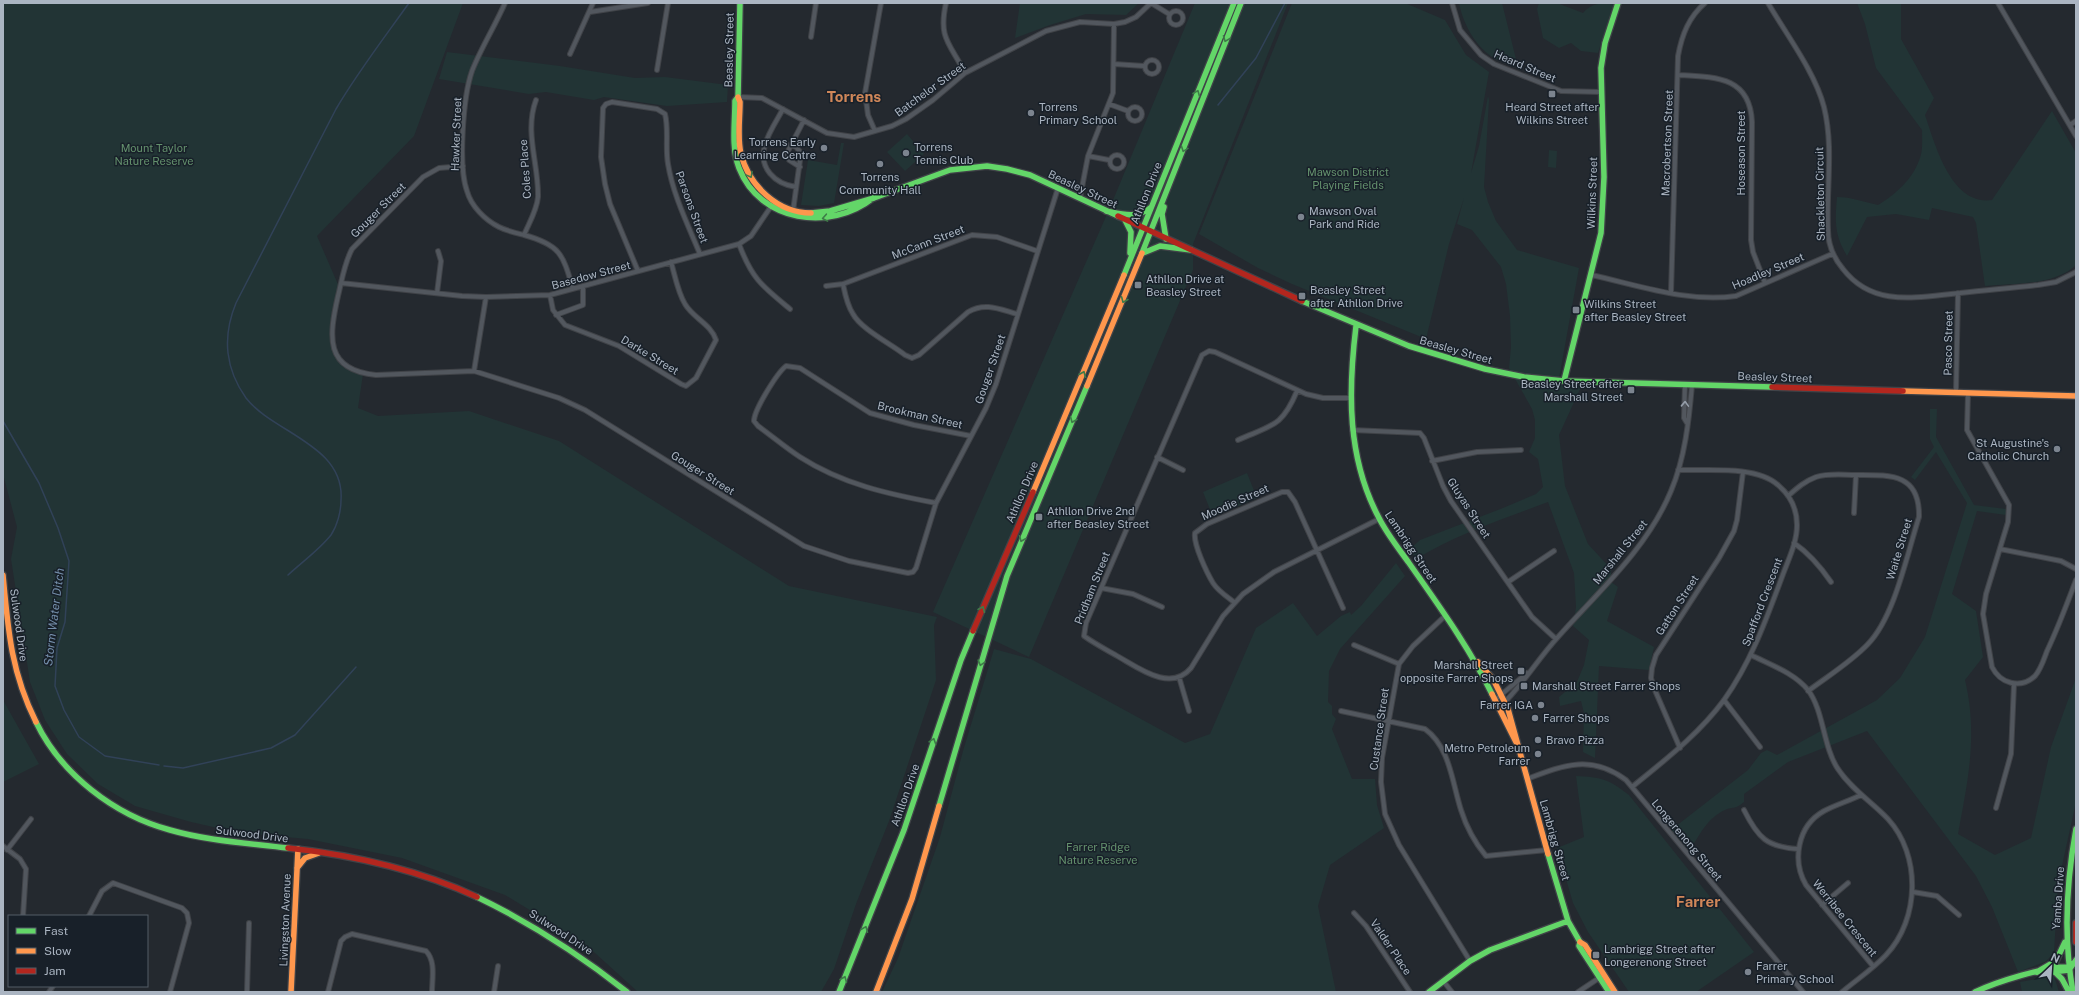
<svg xmlns="http://www.w3.org/2000/svg" width="2079" height="995" viewBox="0 0 2079 995" font-family="'Public Sans',sans-serif">
	<style>
		.green { fill: #223435 }
		.lines { fill: none; stroke-linecap: round; stroke-linejoin: round }
		.stream { stroke: #314258; stroke-width: 1.5 }
		.street-casing { stroke: #404348; stroke-width: 6 }
		.fast-casing { stroke: #404348; stroke-width: 8 }
		.slow-casing { stroke: #404348; stroke-width: 8 }
		.jam-casing { stroke: #404348; stroke-width: 8 }
		.street { stroke: #52575e; stroke-width: 4 }
		.fast { stroke: #63d668; stroke-width: 5.5 }
		.slow { stroke: #ff974d; stroke-width: 5.5 }
		.jam { stroke: #b3261e; stroke-width: 5.5 }
		.oneway { stroke: #3e7b48 }
		.oneway2 { stroke: #959ea9 }
		.poi-dot { fill: #7c848f; stroke: #182029; stroke-width: 1.5 }
		.labels { text-anchor: middle; stroke-width: 3; stroke-linejoin: round; paint-order: stroke }
		.street-label { font-size: 11px; fill: #abb5c2; stroke: #182029 }
		.poi-label { font-size: 11px; fill: #abb5c2; stroke: #182029; text-anchor: start }
		.park-label { font-size: 11px; fill: #64916d; stroke: #182029 }
		.water-label { font-size: 12px; font-style: italic; fill: #748eaa; stroke: #182029 }
		.district-label { font-size: 15px; font-weight: bold; fill: #d08759; stroke: #182029 }
	</style>
	<rect width="100%" height="100%" fill="#24292f"/>
	<path class="green" d="M3,3H463L414,136L317,236L340,289L331,325L333,348L349,369L363,374L358,408L378,416L469,411L559,441L789,586L937,617L934,625L936,680L889,821L856,904L834,969L821,992H638L584,943L505,895L402,858L308,839L240,833L191,822L135,806L98,784L67,754L45,720L30,682L11,559L17,527L3,474Z
		M1020,3H1139L1126,15L1086,14L1050,25L1015,38Z
		M1195,3H1288L1193,244V270L1029,657L933,612L1111,205Z
		M1292,3H1405L1445,20L1466,55L1489,72L1471,173L1479,146L1488,96L1489,100L1484,187L1488,202L1496,221L1517,250L1579,268L1558,384L1581,387L1559,435L1565,486L1588,544L1611,569V582L1618,587L1607,621L1654,647L1649,670L1599,666L1595,758L1583,752L1584,713L1581,701L1560,706L1559,697L1577,682L1584,665L1589,640L1573,626L1576,607L1574,573L1548,502C1503,519 1457,534 1416,559L1410,549L1420,540L1503,508L1536,494L1543,487L1538,459L1529,452L1535,438V420L1532,409L1509,368L1511,347L1510,316L1506,284L1501,267L1472,230L1457,224L1464,198L1449,244L1426,339L1292,284L1258,268L1199,234Z
		M1459,3H1502L1517,63C1486,66 1464,30 1459,3Z
		M1539,3H1557L1583,13C1591,3 1601,3 1614,3L1598,53L1581,51L1571,43L1559,48L1543,38L1537,9Z
		M1857,3L1901,4V39L1934,98L1925,115C1935,144 1951,206 1992,200L2052,111L2076,153V265C2054,286 2013,283 1985,286L1976,223L1973,217L1932,208L1929,220L1896,214L1867,217L1847,256C1834,234 1835,221 1837,197C1851,197 1864,202 1878,205C1896,194 1913,179 1920,158C1923,150 1922,139 1922,130L1876,68L1865,24Z
		M447,52L560,66L635,78L665,77L728,85L727,102L667,106L604,97L594,100L546,92L529,94L439,79Z
		M907,134L924,154L905,171L887,152Z
		M841,143H844L834,203L819,206L801,205L808,160L837,165Z
		M1549,150L1557,151L1556,168L1548,167Z
		M1930,409H1937L1936,437L1974,505L2006,509V515L1977,511L1952,594L1976,611L1983,657L1965,680C1978,735 1968,780 1958,834L1995,855L2031,838L2051,747L2076,678V802L2058,884L2054,953L2045,962L2018,972L1992,907L1976,876L1867,731L1788,762L1744,794V802C1735,810 1734,806 1725,810C1707,818 1699,836 1689,852L1671,830L1748,770L1761,753L1767,750L1777,755L1877,700L1900,678L1925,637L1967,503L1936,452L1915,480L1911,477L1934,447L1930,439Z
		M1247,473L1257,498L1213,517L1203,492Z
		M1396,563L1405,576L1340,649L1329,671L1328,702L1332,706V714L1336,719L1332,729L1352,779H1375L1377,805L1384,828L1330,865L1318,906L1336,992H882L898,958L940,837L963,751L994,649L1031,659L1185,743L1210,734L1256,628L1293,603L1317,636L1341,616L1350,612L1351,615L1361,606Z
		M3,700L39,764L3,782Z
		M1576,776C1601,777 1609,779 1629,795L1754,952L1696,992H1629L1588,932L1573,903L1557,848L1584,837Z
		M2054,976L2059,992H2022L2020,982Z"/>
	<g class="lines">
		<path class="stream" d="M1218,105L1256,58L1285,3
			M3,421L39,483L58,528L69,561L65,622L57,648L55,686L64,710L79,737L105,756L159,765
			M288,575C302,562 319,550 331,535C337,526 341,512 341,500C345,445 273,433 246,398C236,384 230,370 228,353C226,335 229,320 236,303L336,109C357,73 384,38 409,3
			M164,766L183,768L271,748L295,735L356,667"/>
		<defs>
			<path id="street" d="M505,3C495,26 481,48 472,71C463,97 458,166 467,191C471,206 485,220 499,227C507,231 516,233 524,235C561,245 563,255 573,289
				M946,3C938,39 950,43 965,73
				M1151,3L1169,14
				M1452,3L1460,30L1481,55L1494,64L1561,91L1601,92
				M1768,3C1786,34 1815,72 1824,107C1834,148 1826,189 1828,230C1828,245 1833,257 1843,269C1873,308 1917,297 1960,293C1986,290 2012,288 2038,285L2056,282L2076,272
				M1998,3L2076,136
				M1169 18a7 7 0 1 1 14 0a7 7 0 1 1-14 0Z
				M590,12L648,3
				M811,37L816,3
				M570,54L593,3
				M1145 67a7 7 0 1 1 14 0a7 7 0 1 1-14 0Z
				M1114,64L1144,66
				M657,70L668,3
				M1678,75C1715,77 1750,76 1752,122L1751,240L1753,252L1765,283
				M738,97L762,98L827,133L854,137L892,126L906,119L933,100L965,73L1046,31L1080,22L1114,24L1125,22L1136,17L1151,3
				M1109,104L1128,111
				M1128 114a7 7 0 1 1 14 0a7 7 0 1 1-14 0Z
				M783,109C777,120 768,133 765,145C758,168 775,184 796,187
				M2070,125L2076,121
				M875,131L868,115L865,93L881,3
				M790,145L796,147L801,153L793,211
				M1110 162a7 7 0 1 1 14 0a7 7 0 1 1-14 0Z
				M1088,156L1109,160
				M463,166L439,168L423,177L352,249C344,264 342,280 338,296C329,336 324,370 376,375L474,371L559,398L585,410L804,546L849,561L908,573L913,572L916,568L936,503L986,408L996,384L1058,188
				M800,167L789,160L787,153L804,120
				M1080,198L1088,156L1113,93L1114,24
				M524,235C529,223 537,210 538,197C539,165 524,132 536,100
				M739,244C752,279 762,286 790,309
				M638,271L610,204L605,184L601,157L603,108L606,104L612,102L657,109L665,114C669,130 665,147 668,164C673,195 688,225 700,254
				M1591,275C1638,285 1687,303 1736,296L1832,254
				M341,283L462,296L486,297L550,295L739,244L751,236L774,202
				M843,284C845,294 847,305 853,314C861,329 891,344 905,355L912,358L919,355L968,312C985,302 999,309 1017,314
				M826,286L843,284L972,235L997,237L1037,251
				M437,293L441,261L438,251
				M1671,293L1678,56C1682,34 1689,17 1705,3
				M550,295L553,310L565,325L619,346L681,384L686,386L696,378L716,340C711,324 693,318 685,304C678,293 675,276 671,262
				M556,315L583,305V286
				M474,371L486,297
				M1685,384L1684,418L1687,423
				M1956,392L1958,293
				M1968,393L1967,430L2009,505L2008,522L1986,594L1983,614L1992,667C2000,683 2020,690 2035,676C2041,669 2044,659 2047,651C2058,628 2067,604 2076,580
				M1350,398H1323L1306,394L1215,352L1209,351L1202,355L1086,623L1084,636C1095,644 1107,650 1119,657C1140,669 1171,692 1191,668L1223,616L1243,594L1274,572L1379,519
				M1352,430L1420,433L1424,438L1443,486L1451,501L1532,617L1556,639
				M1238,440C1272,425 1282,427 1297,391
				M1157,457L1183,470
				M1432,461L1477,452L1521,450
				M1788,496C1797,488 1805,481 1816,477C1829,473 1843,475 1856,475C1890,475 1920,473 1919,517C1907,554 1895,616 1868,644C1851,662 1828,676 1808,691
				M936,503C888,494 842,484 800,457C786,448 772,436 758,426L754,421C754,410 777,373 786,366L800,368L870,413L914,425L971,436
				M1854,513L1856,475
				M1794,543C1810,554 1820,566 1831,582
				M2000,549L2061,561L2076,569
				M1508,582L1554,551
				M1101,588L1133,594L1162,607
				M1234,602C1226,596 1218,591 1213,583C1207,573 1193,544 1195,533L1207,524L1282,492H1288L1295,502L1343,608
				M1445,616L1413,646L1399,664L1382,758L1381,782L1385,814L1399,845L1470,961
				M1354,645L1399,664
				M1751,655C1771,665 1794,673 1808,690C1824,711 1823,747 1838,769C1851,789 1872,802 1888,819C1921,855 1920,919 1886,955C1873,969 1856,980 1842,992
				M1179,677L1189,711
				M1496,699L1527,673
				M1724,700L1760,747
				M1500,707C1522,686 1537,660 1558,637C1598,592 1647,549 1671,491C1685,458 1689,420 1692,385
				M1341,711L1425,729C1450,747 1452,782 1461,810C1466,826 1476,844 1486,856L1547,850
				M1680,748L1654,688L1651,678L1652,668L1656,655L1719,558L1734,531L1737,520L1743,472
				M1527,779C1564,765 1591,754 1626,780L1803,992
				M1632,787C1665,760 1699,734 1724,700C1751,662 1766,620 1782,577C1788,560 1797,543 1797,525C1797,509 1790,495 1778,485C1756,465 1707,471 1678,470
				M1861,795C1849,801 1835,805 1824,811C1797,826 1792,861 1806,885L1873,966
				M1996,808L2011,754L2014,684
				M1744,810C1758,838 1767,847 1798,849
				M3,846L20,859L26,869L23,916
				M7,850L31,819
				M1913,892L1937,896L1959,915
				M1822,905L1848,883
				M1354,913L1366,926L1410,992
				M89,916L102,891L113,883L182,908L187,913L189,923L170,992
				M1444,982L1452,992
				M49,992L53,986
				M247,992L249,923
				M328,992L341,941L345,937L352,934L426,951C436,961 432,979 432,992
				M494,992L498,966
				M1578,992L1602,976"/>
			<path id="fast" d="M740,3L738,97L735,101C735,123 731,147 739,168C760,222 830,232 873,198
				M1164,207L1162,214L1166,239
				M1106,211C1121,214 1137,219 1150,208
				M811,213L830,211L874,198L950,170L987,166L1007,169L1030,175L1118,216
				M1125,220L1131,232L1130,253
				M1142,253L1241,3
				M1143,253L1160,246L1191,250
				M1124,275L1234,3
				M1302,301L1409,346L1485,369L1524,377L1564,381L1772,387
				M1356,326C1348,392 1347,458 1379,518C1387,534 1399,549 1409,563C1439,606 1469,647 1492,694
				M1564,381L1601,233L1604,177L1601,68L1605,43L1618,3
				M36,722C61,774 114,815 170,830C208,841 248,843 288,848
				M939,806L1007,576L1087,386
				M1548,854L1568,921L1580,942L1579,946L1609,992
				M477,897C531,923 580,955 627,992
				M2069,970L2076,960
				M2037,972L2056,961L2065,942
				M2055,972L2062,979L2069,992
				M2044,973L2069,970
				M839,992L904,830L961,660L973,631
				M1429,992L1470,961L1490,950L1568,921
				M1975,992C1996,982 2046,966 2069,967
				M2073,992C2063,937 2066,884 2076,829"/>
			<path id="slow" d="M738,97L740,102C740,119 737,138 741,154C749,186 778,213 811,213
				M1087,386L1142,253
				M1903,391L2076,396
				M1033,492L1124,275
				M3,575C8,630 11,672 36,722
				M1478,662L1493,679L1508,709L1548,854
				M1492,694L1516,742
				M297,868L305,858L319,853
				M1580,942L1585,945L1615,992
				M291,992L298,849
				M876,992L912,899L939,806"/>
			<path id="jam" d="M1118,216L1302,301
				M1772,387L1903,391
				M973,631L1033,492
				M288,848C353,855 417,869 477,897
				M2076,923V942"/>
		</defs>
		<use href="#street" class="street-casing"/>
		<use href="#fast" class="fast-casing"/>
		<use href="#slow" class="slow-casing"/>
		<use href="#jam" class="jam-casing"/>
		<use href="#street" class="street"/>
		<use href="#fast" class="fast"/>
		<use href="#slow" class="slow"/>
		<use href="#jam" class="jam"/>
	</g>
	<defs><path id="oneway-chevron" d="M-2-3.5L2.5 0L-2 3.5" fill="none" stroke-width="1.6" stroke-linecap="round" stroke-linejoin="round"/></defs>
	<g class="oneway">
		<use href="#oneway-chevron" transform="translate(1226 39) rotate(112)"/>
		<use href="#oneway-chevron" transform="translate(1197 93) rotate(-68)"/>
		<use href="#oneway-chevron" transform="translate(1184 149) rotate(110)"/>
		<use href="#oneway-chevron" transform="translate(750 175) rotate(62)"/>
		<use href="#oneway-chevron" transform="translate(825 218) rotate(170)"/>
		<use href="#oneway-chevron" transform="translate(1124 300) rotate(113)"/>
		<use href="#oneway-chevron" transform="translate(1083 374) rotate(-67)"/>
		<use href="#oneway-chevron" transform="translate(1073 420) rotate(113)"/>
		<use href="#oneway-chevron" transform="translate(1022 539) rotate(113)"/>
		<use href="#oneway-chevron" transform="translate(982 609) rotate(-67)"/>
		<use href="#oneway-chevron" transform="translate(981 663) rotate(106)"/>
		<use href="#oneway-chevron" transform="translate(933 741) rotate(-72)"/>
		<use href="#oneway-chevron" transform="translate(865 929) rotate(-68)"/>
		<use href="#oneway-chevron" transform="translate(844 979) rotate(-67)"/>
	</g>
	<use class="oneway2" href="#oneway-chevron" transform="translate(1685 404) rotate(-88)"/>
	<g class="poi-dot">
		<rect x="1548" y="90" width="8" height="8" rx="2"/>
		<circle cx="1031" cy="113" r="4"/>
		<circle cx="824" cy="148" r="4"/>
		<circle cx="906" cy="153" r="4"/>
		<circle cx="880" cy="164" r="4"/>
		<circle cx="1301" cy="217" r="4"/>
		<rect x="1134" y="281" width="8" height="8" rx="2"/>
		<rect x="1298" y="292" width="8" height="8" rx="2"/>
		<rect x="1572" y="306" width="8" height="8" rx="2"/>
		<rect x="1627" y="386" width="8" height="8" rx="2"/>
		<circle cx="2057" cy="449" r="4"/>
		<rect x="1035" y="513" width="8" height="8" rx="2"/>
		<rect x="1517" y="667" width="8" height="8" rx="2"/>
		<rect x="1520" y="682" width="8" height="8" rx="2"/>
		<circle cx="1541" cy="705" r="4"/>
		<circle cx="1535" cy="718" r="4"/>
		<circle cx="1538" cy="740" r="4"/>
		<circle cx="1538" cy="754" r="4"/>
		<rect x="1592" y="951" width="8" height="8" rx="2"/>
		<circle cx="1748" cy="972" r="4"/>
	</g>
	<g class="labels">
		<g class="street-label">
			<text transform="translate(729 50) rotate(-89)" y="4">Beasley Street</text>
			<text transform="translate(1525 66) rotate(23)" y="4">Heard Street</text>
			<text transform="translate(930 89) rotate(-36)" y="4">Batchelor Street</text>
			<text transform="translate(456 134) rotate(-88)" y="4">Hawker Street</text>
			<text transform="translate(1667 143) rotate(-88)" y="4">Macrobertson Street</text>
			<text transform="translate(1741 153) rotate(-90)" y="4">Hoseason Street</text>
			<text transform="translate(525 169) rotate(-94)" y="4">Coles Place</text>
			<text transform="translate(1083 189) rotate(25)" y="4">Beasley Street</text>
			<text transform="translate(1146 193) rotate(-68)" y="4">Athllon Drive</text>
			<text transform="translate(1592 193) rotate(-88)" y="4">Wilkins Street</text>
			<text transform="translate(1820 194) rotate(-91)" y="4">Shackleton Circuit</text>
			<text transform="translate(692 207) rotate(70)" y="4">Parsons Street</text>
			<text transform="translate(378 210) rotate(-45)" y="4">Gouger Street</text>
			<text transform="translate(928 242) rotate(-21)" y="4">McCann Street</text>
			<text transform="translate(1768 271) rotate(-23)" y="4">Hoadley Street</text>
			<text transform="translate(591 275) rotate(-15)" y="4">Basedow Street</text>
			<text transform="translate(1948 343) rotate(-89)" y="4">Pasco Street</text>
			<text transform="translate(1456 350) rotate(16)" y="4">Beasley Street</text>
			<text transform="translate(650 355) rotate(31)" y="4">Darke Street</text>
			<text transform="translate(990 369) rotate(-71)" y="4">Gouger Street</text>
			<text transform="translate(1775 377) rotate(2)" y="4">Beasley Street</text>
			<text transform="translate(920 415) rotate(13)" y="4">Brookman Street</text>
			<text transform="translate(703 473) rotate(32)" y="4">Gouger Street</text>
			<text transform="translate(1022 492) rotate(-67)" y="4">Athllon Drive</text>
			<text transform="translate(1235 502) rotate(-24)" y="4">Moodie Street</text>
			<text transform="translate(1469 508) rotate(57)" y="4">Gluyas Street</text>
			<text transform="translate(1411 547) rotate(56)" y="4">Lambrigg Street</text>
			<text transform="translate(1899 549) rotate(-73)" y="4">Waite Street</text>
			<text transform="translate(1620 552) rotate(-51)" y="4">Marshall Street</text>
			<text transform="translate(1092 588) rotate(-68)" y="4">Pridham Street</text>
			<text transform="translate(1762 602) rotate(-69)" y="4">Spafford Crescent</text>
			<text transform="translate(1677 605) rotate(-57)" y="4">Gatton Street</text>
			<text transform="translate(19 625) rotate(82)" y="4">Sulwood Drive</text>
			<text transform="translate(1379 729) rotate(-82)" y="4">Custance Street</text>
			<text transform="translate(905 795) rotate(-71)" y="4">Athllon Drive</text>
			<text transform="translate(252 834) rotate(7)" y="4">Sulwood Drive</text>
			<text transform="translate(1555 840) rotate(74)" y="4">Lambrigg Street</text>
			<text transform="translate(1687 840) rotate(50)" y="4">Longerenong Street</text>
			<text transform="translate(2058 898) rotate(-86)" y="4">Yamba Drive</text>
			<text transform="translate(1845 918) rotate(51)" y="4">Werribee Crescent</text>
			<text transform="translate(285 920) rotate(-88)" y="4">Livingston Avenue</text>
			<text transform="translate(561 932) rotate(33)" y="4">Sulwood Drive</text>
			<text transform="translate(1391 947) rotate(56)" y="4">Valder Place</text>
		</g>
		<g class="poi-label">
			<text x="1039" y="111">Torrens<tspan x="1039" dy="13">Primary School</tspan></text>
			<text x="1552" y="111" text-anchor="middle">Heard Street after<tspan x="1552" dy="13">Wilkins Street</tspan></text>
			<text x="816" y="146" text-anchor="end">Torrens Early<tspan x="816" dy="13">Learning Centre</tspan></text>
			<text x="914" y="151">Torrens<tspan x="914" dy="13">Tennis Club</tspan></text>
			<text x="880" y="181" text-anchor="middle">Torrens<tspan x="880" dy="13">Community Hall</tspan></text>
			<text x="1309" y="215">Mawson Oval<tspan x="1309" dy="13">Park and Ride</tspan></text>
			<text x="1146" y="283">Athllon Drive at<tspan x="1146" dy="13">Beasley Street</tspan></text>
			<text x="1310" y="294">Beasley Street<tspan x="1310" dy="13">after Athllon Drive</tspan></text>
			<text x="1584" y="308">Wilkins Street<tspan x="1584" dy="13">after Beasley Street</tspan></text>
			<text x="1623" y="388" text-anchor="end">Beasley Street after<tspan x="1623" dy="13">Marshall Street</tspan></text>
			<text x="2049" y="447" text-anchor="end">St Augustine's<tspan x="2049" dy="13">Catholic Church</tspan></text>
			<text x="1047" y="515">Athllon Drive 2nd<tspan x="1047" dy="13">after Beasley Street</tspan></text>
			<text x="1513" y="669" text-anchor="end">Marshall Street<tspan x="1513" dy="13">opposite Farrer Shops</tspan></text>
			<text x="1532" y="690">Marshall Street Farrer Shops</text>
			<text x="1533" y="709" text-anchor="end">Farrer IGA</text>
			<text x="1543" y="722">Farrer Shops</text>
			<text x="1546" y="744">Bravo Pizza</text>
			<text x="1530" y="752" text-anchor="end">Metro Petroleum<tspan x="1530" dy="13">Farrer</tspan></text>
			<text x="1604" y="953">Lambrigg Street after<tspan x="1604" dy="13">Longerenong Street</tspan></text>
			<text x="1756" y="970">Farrer<tspan x="1756" dy="13">Primary School</tspan></text>
		</g>
		<g class="park-label">
			<text x="154" y="152">Mount Taylor<tspan x="154" dy="13">Nature Reserve</tspan></text>
			<text x="1348" y="176">Mawson District<tspan x="1348" dy="13">Playing Fields</tspan></text>
			<text x="1098" y="851">Farrer Ridge<tspan x="1098" dy="13">Nature Reserve</tspan></text>
		</g>
		<g class="water-label">
			<text transform="translate(54 617) rotate(-83)" y="4">Storm Water Ditch</text>
		</g>
		<g class="district-label">
			<text x="854" y="102">Torrens</text>
			<text x="1698" y="907">Farrer</text>
		</g>
	</g>
	<rect width="2079" height="995" fill="none" stroke="#abb5c2" stroke-width="8"/>
	<rect x="8" y="915" width="140" height="72" fill="#182029" stroke="#535c66"/>
	<rect x="16" y="928" width="20" height="6" fill="#63d668" stroke="#535c66"/>
	<text x="44" y="935" font-size="12" fill="#abb5c2">Fast</text>
	<rect x="16" y="948" width="20" height="6" fill="#ff974d" stroke="#535c66"/>
	<text x="44" y="955" font-size="12" fill="#abb5c2">Slow</text>
	<rect x="16" y="968" width="20" height="6" fill="#b3261e" stroke="#535c66"/>
	<text x="44" y="975" font-size="12" fill="#abb5c2">Jam</text>
	<g transform="translate(2051 967) rotate(25)" stroke="#182029" stroke-width="3" paint-order="stroke">
	<path d="M0-3L7 15L0 10L-7 15Z" fill="#abb5c2"/>
	<text y="-6" font-size="11" font-weight="bold" text-anchor="middle" fill="#abb5c2">N</text>
	</g>
</svg>
